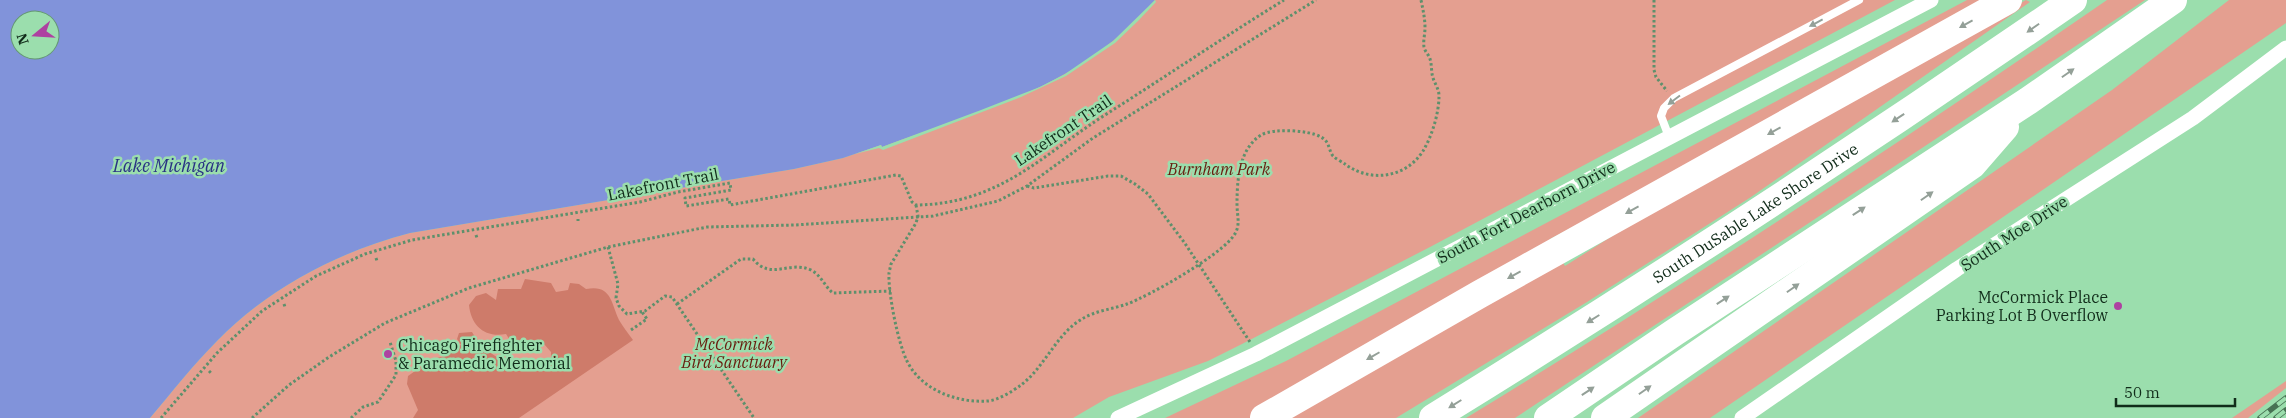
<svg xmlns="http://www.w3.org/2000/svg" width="2286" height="418" viewBox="0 0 2286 418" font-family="'IBM Plex Serif',serif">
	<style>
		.green { fill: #e49f90 }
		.forest { fill: #ce7b6a }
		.water { fill: #8193da; fill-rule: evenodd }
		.pier { fill: #9bdead }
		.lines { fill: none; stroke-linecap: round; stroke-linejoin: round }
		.path { stroke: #5e906c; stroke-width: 3; stroke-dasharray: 2.5 2.5; stroke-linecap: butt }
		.service { stroke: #fff; stroke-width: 8 }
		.minor { stroke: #fff; stroke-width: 15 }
		.motorway { stroke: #fff; stroke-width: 28 }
		.rail-casing { stroke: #477254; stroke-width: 5.5 }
		.rail { stroke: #9bdead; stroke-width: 4; stroke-dasharray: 11; stroke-linecap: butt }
		.oneway { fill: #94a098 }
		.poi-dot { fill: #ae41a1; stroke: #9bdead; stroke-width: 2 }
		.labels { text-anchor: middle; stroke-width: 5; stroke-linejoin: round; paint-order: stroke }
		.street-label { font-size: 16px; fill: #112c1a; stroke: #9bdead }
		.park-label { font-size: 16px; font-style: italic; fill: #681d0f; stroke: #9bdead }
		.poi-label { font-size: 16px; fill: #112c1a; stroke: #9bdead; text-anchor: end }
		.water-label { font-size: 18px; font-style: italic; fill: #293284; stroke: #9bdead }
	</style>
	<rect width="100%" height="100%" fill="#9bdead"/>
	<path class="green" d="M1155,0H1895L1430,247L1242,344L1208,361L1109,397L1073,418H150C172,392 193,365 217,341C270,287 338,252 410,233L794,169L843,158L881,145L882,147L1040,87C1085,64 1121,37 1155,0Z
		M1967,0H1985L1664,180L1550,239L1565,266L1661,205L2026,0L2030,2L1751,197L1587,302L1396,418H1165L1286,361Z
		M2107,0H2145L1515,418H1466C1684,285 1897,145 2107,0Z
		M2229,0H2286V23L1710,418H1638L2112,90Z
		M2286,381V388L2248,418H2232Z"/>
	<path class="forest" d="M525,279L551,283L556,292L568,290L570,283L579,284L586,289C611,284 611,302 619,320C623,327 628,333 633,340L519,418H413L418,410L407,384L408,376L432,359L446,356L452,349L461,345L457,339L459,333L472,332C479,345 503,366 519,365C531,364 527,360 541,365L551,358V352L544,344C529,348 514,349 506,334C485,338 471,326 469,305L476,296L486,293L496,300L498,289H521Z"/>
	<path class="water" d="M0,0H1155C1135,22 1114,42 1089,59C1031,99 948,122 882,147L881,145L843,158L794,169L410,233C338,252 270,287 217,341C193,365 172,392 150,418H0ZM20,20H50V50H20Z"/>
	<path class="pier" d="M1155,0L1156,2L1138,21L1115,43L1066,76L1021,97L883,150L879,148L855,154L881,145L882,147L981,110L1040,87L1065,74L1113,41Z"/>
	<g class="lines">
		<path class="path" d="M1654,0V70L1656,77L1667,91
			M1027,186L1034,188L1108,176H1121L1135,184L1148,194L1184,242L1250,342
			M916,205L918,216L916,223L891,264L889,273C888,293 898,343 907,361C921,390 957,403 987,401C997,401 1013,391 1021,385C1045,367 1056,334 1082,319C1094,311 1113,309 1127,304C1151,295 1215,258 1231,239C1242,227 1237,218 1237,204C1237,180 1239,149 1261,135C1273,128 1309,130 1321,137C1330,142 1328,149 1333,156C1336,159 1342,162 1345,164C1370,183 1406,178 1423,151C1432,136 1439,113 1439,96C1439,89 1435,84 1433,78C1431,72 1432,65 1430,59C1429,55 1425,52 1424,47C1423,41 1425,34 1425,28C1425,18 1423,10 1421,0
			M578,219V221
			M476,235L477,238
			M608,247L618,284L616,298L619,306L627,314L645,311L665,296L672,297L754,418
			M376,258L377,261
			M284,304L285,307
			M677,304L741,259H753C771,281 789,260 811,270C821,275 825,287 833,293L891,291
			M631,330L647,319L642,312
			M209,371L212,374
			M161,418L217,353L262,311L316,276L365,254L412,240L640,202L678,192L730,183L731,190L685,198L686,206L729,199L730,205L896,175L901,176L912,202L916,205C999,204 1041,156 1105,115C1165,77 1224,37 1284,0
			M252,418L289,385L329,357L385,323L469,288L608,247L707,227L795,225L933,216L998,201L1027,186L1093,138L1316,0
			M351,418L363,407L378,402L396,375V361L390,342"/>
		<path class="service" d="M1669,137L1661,116L1664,108L1674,98L1859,0"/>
		<path class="minor" d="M1118,418L1256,354L1931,0
			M1742,418L1957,269L2193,118L2286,48"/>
		<g class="motorway">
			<path d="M1264,418L1480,294L2008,0"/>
			<path id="s1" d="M1433,418C1650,284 1863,145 2073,0"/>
			<path d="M1548,418L1675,332L2028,101L2173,0"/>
			<path d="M1605,418L1972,165L2005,127"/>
		</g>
		<defs>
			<path id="rail" d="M2260,418L2286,398
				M2276,418L2286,410"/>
		</defs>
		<use href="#rail" class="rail-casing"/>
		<use href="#rail" class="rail"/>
	</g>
	<defs><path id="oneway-solid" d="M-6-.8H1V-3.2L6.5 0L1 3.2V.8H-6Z" transform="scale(1.25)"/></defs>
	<g class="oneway">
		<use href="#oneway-solid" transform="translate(1816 23) rotate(152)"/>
		<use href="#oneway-solid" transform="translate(1966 24) rotate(151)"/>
		<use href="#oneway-solid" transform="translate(2033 28) rotate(145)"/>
		<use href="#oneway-solid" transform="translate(2068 73) rotate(-35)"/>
		<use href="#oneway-solid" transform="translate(1674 100) rotate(143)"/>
		<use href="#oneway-solid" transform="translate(1898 118) rotate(146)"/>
		<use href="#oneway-solid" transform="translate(1774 131) rotate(151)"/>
		<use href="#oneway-solid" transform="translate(1927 196) rotate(-35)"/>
		<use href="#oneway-solid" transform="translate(1632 210) rotate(151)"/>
		<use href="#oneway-solid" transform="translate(1859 211) rotate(-33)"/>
		<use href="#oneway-solid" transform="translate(1514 275) rotate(151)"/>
		<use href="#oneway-solid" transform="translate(1793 288) rotate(-35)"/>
		<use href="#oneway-solid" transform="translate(1723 300) rotate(-33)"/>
		<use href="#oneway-solid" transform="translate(1593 319) rotate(148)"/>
		<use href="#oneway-solid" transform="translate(1373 356) rotate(150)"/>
		<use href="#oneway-solid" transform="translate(1645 390) rotate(-35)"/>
		<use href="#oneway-solid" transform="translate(1588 391) rotate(-34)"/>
		<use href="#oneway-solid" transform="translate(1455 404) rotate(148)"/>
	</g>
	<g class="poi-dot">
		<circle cx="2118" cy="306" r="5"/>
		<circle cx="388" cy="354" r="5"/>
	</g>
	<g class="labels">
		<g class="street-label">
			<text transform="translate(1063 130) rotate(-34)" y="6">Lakefront Trail</text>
			<text transform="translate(663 184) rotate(-11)" y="6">Lakefront Trail</text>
			<text transform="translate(1526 212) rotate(-28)" y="6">South Fort Dearborn Drive</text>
			<text dy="6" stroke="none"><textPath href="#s1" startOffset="382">South DuSable Lake Shore Drive</textPath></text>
			<text transform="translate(2014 233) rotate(-33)" y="6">South Moe Drive</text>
		</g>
		<g class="park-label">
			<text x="1219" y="175">Burnham Park</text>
			<text x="734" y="350">McCormick<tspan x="734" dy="18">Bird Sanctuary</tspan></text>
		</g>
		<g class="poi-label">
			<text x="2108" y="303">McCormick Place<tspan x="2108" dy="18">Parking Lot B Overflow</tspan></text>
			<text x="398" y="351" text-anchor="start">Chicago Firefighter<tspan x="398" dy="18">&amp; Paramedic Memorial</tspan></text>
		</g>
		<g class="water-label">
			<text x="169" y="172">Lake Michigan</text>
		</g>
	</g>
	<g transform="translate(35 35) rotate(252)"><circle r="24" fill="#9bdead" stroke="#649772"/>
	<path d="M0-4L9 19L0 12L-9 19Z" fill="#ae41a1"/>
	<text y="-8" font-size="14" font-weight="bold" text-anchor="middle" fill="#112c1a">N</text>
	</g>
	<path d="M2116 398v8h119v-8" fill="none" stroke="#112c1a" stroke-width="2.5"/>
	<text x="2124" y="398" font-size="15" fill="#112c1a" stroke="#9bdead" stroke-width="4" paint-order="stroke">50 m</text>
</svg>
